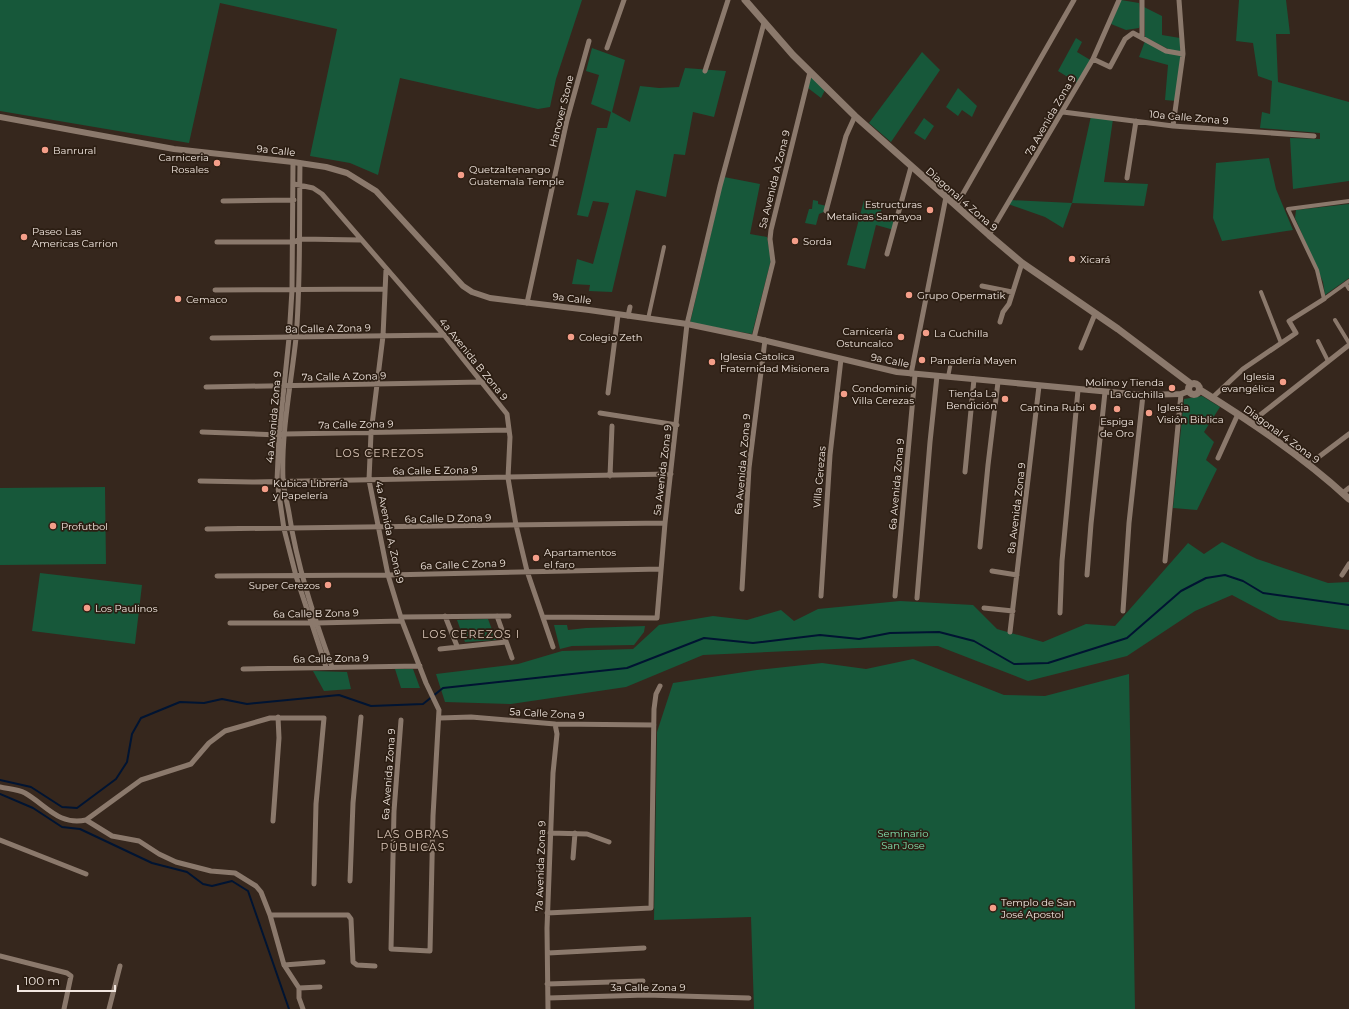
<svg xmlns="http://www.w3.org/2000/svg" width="1349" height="1009" viewBox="0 0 1349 1009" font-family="Montserrat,sans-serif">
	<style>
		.green { fill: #17583a }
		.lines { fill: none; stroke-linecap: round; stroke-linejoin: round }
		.stream { stroke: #001432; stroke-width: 2 }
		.pedestrian { stroke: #8b796c; stroke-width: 4 }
		.minor { stroke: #8b796c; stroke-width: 5 }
		.tertiary { stroke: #8b796c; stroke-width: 6 }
		.secondary { stroke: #8b796c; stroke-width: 7 }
		.poi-dot { fill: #f49e89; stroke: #2c1e13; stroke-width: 1.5 }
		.labels { text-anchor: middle; stroke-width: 3.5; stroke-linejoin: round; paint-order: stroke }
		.street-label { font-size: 10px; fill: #f1e6df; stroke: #2c1e13 }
		.poi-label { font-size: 10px; fill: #f1e6df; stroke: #2c1e13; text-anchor: start }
		.park-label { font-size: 10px; fill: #81e0ad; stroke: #2c1e13 }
		.neighbourhood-label { font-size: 11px; letter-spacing: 1px; fill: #dbc7b9; stroke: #2c1e13 }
	</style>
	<rect width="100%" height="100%" fill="#36271d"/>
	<path class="green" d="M0,0H582L556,79L550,107L538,109L400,78L378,175L350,163L310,156L337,29L220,3L189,143L0,111Z
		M1121,0L1139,3L1141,21L1139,28L1126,30L1111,24Z
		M1239,0H1286L1290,34H1276L1278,82L1349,102V181L1293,189L1290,138L1320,139V133L1260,128L1262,112L1270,114L1272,81L1258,76L1253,43L1236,41Z
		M1144,7L1162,16V35L1180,38L1181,53L1172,51L1145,37Z
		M1076,38L1082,42L1077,52L1092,61L1079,84L1058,71Z
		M1145,41L1182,55L1176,101L1165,100L1168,65L1139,57Z
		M592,48L625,60L612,112L630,122L640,86L659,88L679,87L685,68L726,71L714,117L693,112L685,155L674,154L666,197L636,190L612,292L589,291L590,285L572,284L577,259L593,264L609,203L593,201L588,217L577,215L597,128H607L611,112L591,104L599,75L586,71Z
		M922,52L940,70L891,142L869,123Z
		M811,74L826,88L821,98L808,88Z
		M958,88L977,106L972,117L962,110L958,116L946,107Z
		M1091,116L1113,119L1104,182L1148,184L1144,206L1072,203L1063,228L1045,217L1008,204L1010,200L1072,203Z
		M924,118L934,126L925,140L914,133Z
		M1269,158L1276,189L1293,230L1222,241L1213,218L1216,163Z
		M724,177L760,184L750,234L767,237L771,260L752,334L690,323Z
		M813,200L818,201V204L827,206L826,211L819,214L816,225L805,223L809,209H812Z
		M864,200L883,206L880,214L897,219L894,230L876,225L865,269L847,265Z
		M1349,204V278L1325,295L1323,282L1295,218L1296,210Z
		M1202,396L1220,407L1204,432L1214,442L1206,460L1217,469L1197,510L1173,508L1184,399Z
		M105,487L106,564L0,565V488Z
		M1222,542L1257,559L1328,583L1349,582V630L1279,620L1232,595L1195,611L1127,656L1028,681L938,646L858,648L703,655L626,687L511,704L445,702L436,674L518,664L562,651L633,649L659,625L713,616L747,620L781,610L794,621L818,609L900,601L973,605L997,629L1043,642L1086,624L1115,626L1188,543L1204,554Z
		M40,573L142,585L135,644L32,631Z
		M488,619L496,640L465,642L457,620Z
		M554,625H567L568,630L586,628L645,626L644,632L634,645L572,646L560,649Z
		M913,659L1004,695L1045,696L1129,674L1135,1009H754L751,917L654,920L657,732L673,683L757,670L822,663L866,669Z
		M395,669H413L420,688H401Z
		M313,671L347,672L351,689L324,691Z"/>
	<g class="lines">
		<path class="stream" d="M0,780L31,787L62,807L77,808L116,779L127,762L132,734L141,718L180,702L204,703L222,699L247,704L339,695L371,706L423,704L443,688L627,668L704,638L753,643L820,635L859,639L890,633L939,632L974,641L1014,664L1048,663L1127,638L1181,591L1206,578L1225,575L1243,581L1263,593L1349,605
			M0,794L33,808L62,827L80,829L152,863L187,872L203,884L212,886L232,881L248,891L289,1009"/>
		<path class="pedestrian" d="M1349,201L1288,209L1317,270L1324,299L1349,281
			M1346,284L1349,289
			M1261,292L1281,343
			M648,319L664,247
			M1335,320L1349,343
			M1318,341L1328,361
			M948,377L951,362"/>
		<path class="minor" d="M1142,0V37
			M607,48L624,0
			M1093,59L1110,67L1125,39L1133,33L1166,51L1183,54
			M705,71L728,0
			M1063,112L1173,126L1314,136
			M1173,126L1183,54L1179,0
			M293,162L292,290L289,338L279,435L277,481L284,529L296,576L326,667
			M300,163C299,221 301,280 296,338C291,385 281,433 283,480C284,491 287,502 289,513C297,566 314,617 332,667
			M1127,178L1136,121
			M294,184L313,188L322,194L444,335L507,414L510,437L508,478L516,525L527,571L553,647
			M223,201L294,200
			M956,206L1074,0
			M826,211L846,136L855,116
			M989,235L1093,59L1119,0
			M217,242H294L300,239L361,240
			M887,254L911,167
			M386,270L383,336L371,433L369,480L388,575L402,621L426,683L439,710L433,816L430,951L391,949L394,811L401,720
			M982,286L1012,292
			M215,290L385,289
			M527,303L567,120L589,41
			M628,316L630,307
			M1000,322L1003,312L1009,304L1022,263
			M212,338L444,335
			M754,338L773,262L770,239L771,230L810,72
			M1081,348L1095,314
			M911,374L946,197
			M206,387L483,382
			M608,393L618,315
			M1212,398L1243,369L1296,333L1289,321L1324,299
			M600,413L677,425
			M1250,423L1349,345
			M202,432L279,435L285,434L509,430
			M1218,458L1238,414
			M1308,465L1349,434
			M965,472L974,379
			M610,476L612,426
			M200,481L252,482L671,474
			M1343,493L1349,488
			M207,529L665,523
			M980,547L988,465L998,382
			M1165,561L1181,394
			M992,571L1017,575
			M1087,575L1091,524L1105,392
			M1342,575L1349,564
			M217,576L388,575L661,569
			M742,589L749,468L765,340
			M821,596L830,455L841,359
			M895,596L915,375
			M917,598L930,442L937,376
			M984,608L1013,611
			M1123,611L1129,523L1143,395
			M1060,613L1062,561L1078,390
			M445,616L457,646
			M497,616L512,658
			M401,617L509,616
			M543,617L657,618L665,523L687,324L720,186L764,23
			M230,623H316L402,621
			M1010,632L1039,386
			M440,649L506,642
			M243,669L420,666
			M440,718L471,717L555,724L654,725
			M0,787C8,789 17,789 25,793C46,805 59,826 86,820L141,780L191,764L209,743L225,731L270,718H324L316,804L314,884
			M86,820L112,836L139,841L159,854L176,862L211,871L235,873L256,886L261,892L270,915L284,965L299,988V998L303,1009
			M273,821L279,738L278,717
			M550,833L587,834L609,842
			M0,840L86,874
			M393,846L432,847
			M573,858L575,833
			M350,881L353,803L361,717
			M547,913L651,908L654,709L656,694L660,686
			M270,915H348L351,919L353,962L357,965L375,966
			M548,953L644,948
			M0,956L67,973L71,976L64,1009
			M284,965L323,962
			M547,984L643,981
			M299,988L320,987
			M548,998L646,995L749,998
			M109,1009L120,966
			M548,1009L547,928L553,773L557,734L555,724"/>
		<path class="tertiary" d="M0,117L174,149L293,162L326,167L347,173L376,191L463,286L472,292L490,298L589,310L687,324L754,338L897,372L1143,395L1181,394L1189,391"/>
		<path class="secondary" d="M745,0L793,55L855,116L989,235L1022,263L1118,329L1191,384
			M1188.5 389a5.5 5.5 0 1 1 11 0a5.5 5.5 0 1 1-11 0Z
			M1200,390C1252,422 1304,457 1349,499"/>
	</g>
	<g class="poi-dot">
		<circle cx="45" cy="150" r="4"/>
		<circle cx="217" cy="163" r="4"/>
		<circle cx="461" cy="175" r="4"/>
		<circle cx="930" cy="210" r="4"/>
		<circle cx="24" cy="237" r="4"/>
		<circle cx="795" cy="241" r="4"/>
		<circle cx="1072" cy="259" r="4"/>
		<circle cx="909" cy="295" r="4"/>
		<circle cx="178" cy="299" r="4"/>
		<circle cx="926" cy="333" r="4"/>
		<circle cx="571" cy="337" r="4"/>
		<circle cx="901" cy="337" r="4"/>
		<circle cx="922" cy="360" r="4"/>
		<circle cx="712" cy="362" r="4"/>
		<circle cx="1283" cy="382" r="4"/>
		<circle cx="1172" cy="388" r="4"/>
		<circle cx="844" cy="394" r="4"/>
		<circle cx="1005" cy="399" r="4"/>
		<circle cx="1093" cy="407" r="4"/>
		<circle cx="1117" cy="409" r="4"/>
		<circle cx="1149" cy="413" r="4"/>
		<circle cx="265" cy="489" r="4"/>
		<circle cx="53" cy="526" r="4"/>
		<circle cx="536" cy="558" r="4"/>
		<circle cx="328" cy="585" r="4"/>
		<circle cx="87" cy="608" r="4"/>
		<circle cx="993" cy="908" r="4"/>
	</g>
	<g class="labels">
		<g class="street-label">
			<text transform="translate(561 111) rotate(-76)" y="4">Hanover Stone</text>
			<text transform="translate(1050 115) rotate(-60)" y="4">7a Avenida Zona 9</text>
			<text transform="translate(1189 117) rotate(5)" y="4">10a Calle Zona 9</text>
			<text transform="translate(276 150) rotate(6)" y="4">9a Calle</text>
			<text transform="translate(774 179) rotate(-76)" y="4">5a Avenida A Zona 9</text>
			<text transform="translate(962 199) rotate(41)" y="4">Diagonal 4 Zona 9</text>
			<text transform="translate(572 298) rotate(6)" y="4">9a Calle</text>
			<text transform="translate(328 328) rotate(-1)" y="4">8a Calle A Zona 9</text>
			<text transform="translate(474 359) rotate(51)" y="4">4a Avenida B Zona 9</text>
			<text transform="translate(890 360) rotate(11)" y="4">9a Calle</text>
			<text transform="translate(344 376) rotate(-1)" y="4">7a Calle A Zona 9</text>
			<text transform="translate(273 417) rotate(-85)" y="4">4a Avenida Zona 9</text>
			<text transform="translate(356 424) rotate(-1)" y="4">7a Calle Zona 9</text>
			<text transform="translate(1282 434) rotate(36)" y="4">Diagonal 4 Zona 9</text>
			<text transform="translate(742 464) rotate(-85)" y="4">6a Avenida A Zona 9</text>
			<text transform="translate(435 470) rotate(-1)" y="4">6a Calle E Zona 9</text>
			<text transform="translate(662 470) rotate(-83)" y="4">5a Avenida Zona 9</text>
			<text transform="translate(819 477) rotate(-85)" y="4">Villa Cerezas</text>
			<text transform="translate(896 484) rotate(-85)" y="4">6a Avenida Zona 9</text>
			<text transform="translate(1016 508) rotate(-83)" y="4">8a Avenida Zona 9</text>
			<text transform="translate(448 518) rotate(-1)" y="4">6a Calle D Zona 9</text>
			<text transform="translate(390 532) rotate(78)" y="4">4a Avenida A, Zona 9</text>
			<text transform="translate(463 564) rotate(-2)" y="4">6a Calle C Zona 9</text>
			<text transform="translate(316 613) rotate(-1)" y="4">6a Calle B Zona 9</text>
			<text transform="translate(331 658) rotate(-1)" y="4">6a Calle Zona 9</text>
			<text transform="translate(547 713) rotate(3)" y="4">5a Calle Zona 9</text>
			<text transform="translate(388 774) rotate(-86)" y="4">6a Avenida Zona 9</text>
			<text transform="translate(540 866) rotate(-88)" y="4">7a Avenida Zona 9</text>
			<text x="648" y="991">3a Calle Zona 9</text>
		</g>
		<g class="poi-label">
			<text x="53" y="154">Banrural</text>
			<text x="209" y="161" text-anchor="end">Carniceria<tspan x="209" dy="12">Rosales</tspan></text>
			<text x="469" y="173">Quetzaltenango<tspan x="469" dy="12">Guatemala Temple</tspan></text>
			<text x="922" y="208" text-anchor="end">Estructuras<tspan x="922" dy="12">Metalicas Samayoa</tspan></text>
			<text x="32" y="235">Paseo Las<tspan x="32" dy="12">Americas Carrion</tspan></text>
			<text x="803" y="245">Sorda</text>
			<text x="1080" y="263">Xicará</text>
			<text x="917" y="299">Grupo Opermatik</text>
			<text x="186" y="303">Cemaco</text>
			<text x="893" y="335" text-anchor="end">Carnicería<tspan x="893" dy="12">Ostuncalco</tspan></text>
			<text x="934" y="337">La Cuchilla</text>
			<text x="579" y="341">Colegio Zeth</text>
			<text x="720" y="360">Iglesia Catolica<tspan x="720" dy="12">Fraternidad Misionera</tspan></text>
			<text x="930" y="364">Panadería Mayen</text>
			<text x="1275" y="380" text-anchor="end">Iglesia<tspan x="1275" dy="12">evangélica</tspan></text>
			<text x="1164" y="386" text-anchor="end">Molino y Tienda<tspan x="1164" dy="12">La Cuchilla</tspan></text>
			<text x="852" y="392">Condominio<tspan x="852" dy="12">Villa Cerezas</tspan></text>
			<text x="997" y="397" text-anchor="end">Tienda La<tspan x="997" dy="12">Bendición</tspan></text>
			<text x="1085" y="411" text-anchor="end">Cantina Rubi</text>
			<text x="1157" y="411">Iglesia<tspan x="1157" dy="12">Visión Biblica</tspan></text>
			<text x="1117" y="425" text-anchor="middle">Espiga<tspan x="1117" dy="12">de Oro</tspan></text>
			<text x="273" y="487">Kubica Librería<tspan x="273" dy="12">y Papelería</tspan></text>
			<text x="61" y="530">Profutbol</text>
			<text x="544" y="556">Apartamentos<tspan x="544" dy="12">el faro</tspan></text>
			<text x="320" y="589" text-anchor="end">Super Cerezos</text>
			<text x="95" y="612">Los Paulinos</text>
			<text x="1001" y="906">Templo de San<tspan x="1001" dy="12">José Apostol</tspan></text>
		</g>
		<g class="park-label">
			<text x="903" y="837">Seminario<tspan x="903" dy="12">San Jose</tspan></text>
		</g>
		<g class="neighbourhood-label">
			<text x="380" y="457">LOS CEREZOS</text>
			<text x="471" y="638">LOS CEREZOS I</text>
			<text x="413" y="838">LAS OBRAS<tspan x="413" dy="13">PÚBLICAS</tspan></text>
		</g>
	</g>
	<path d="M18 985v6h97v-6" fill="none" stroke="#f1e6df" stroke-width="2"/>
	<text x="24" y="985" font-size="12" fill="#f1e6df" stroke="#2c1e13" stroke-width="3" paint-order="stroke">100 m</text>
</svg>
